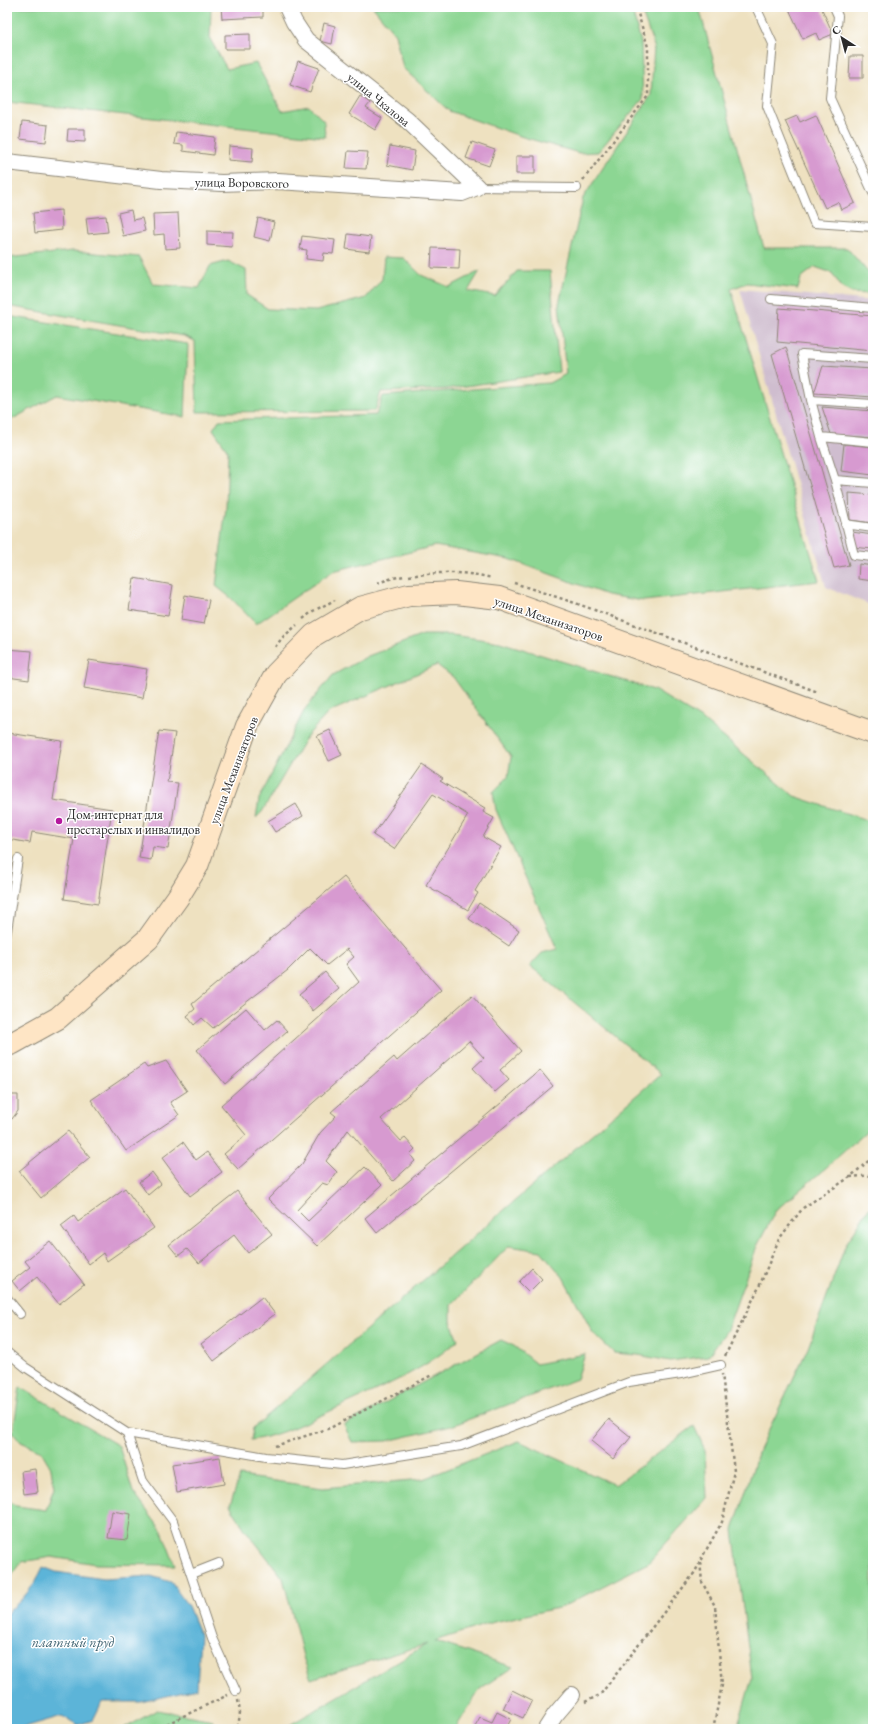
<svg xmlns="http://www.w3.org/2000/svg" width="880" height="1736" viewBox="0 0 880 1736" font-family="'EB Garamond',serif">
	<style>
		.industrial { fill: #cfbdcf }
		.green { fill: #8cd693; stroke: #5c805f }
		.water { fill: #5bb4d8; stroke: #437082 }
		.building { fill: #d79ad0 }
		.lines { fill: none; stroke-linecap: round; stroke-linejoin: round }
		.service-casing { stroke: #8c8676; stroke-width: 10 }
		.minor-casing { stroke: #8c8676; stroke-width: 18 }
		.secondary-casing { stroke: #8c8676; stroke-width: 24 }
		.path { stroke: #8c8676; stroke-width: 2.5; stroke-dasharray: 3 3; stroke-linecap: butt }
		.service { stroke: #fff; stroke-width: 8 }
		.minor { stroke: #fff; stroke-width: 16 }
		.secondary { stroke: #fee5c5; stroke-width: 22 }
		.poi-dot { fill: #b5179e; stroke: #fff; stroke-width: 1.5 }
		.labels { text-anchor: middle; stroke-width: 3; stroke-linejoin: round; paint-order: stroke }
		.street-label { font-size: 13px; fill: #2b2b2b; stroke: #fff }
		.poi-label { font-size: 13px; fill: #2b2b2b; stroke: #fff; text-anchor: start }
		.water-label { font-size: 14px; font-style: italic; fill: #3e6270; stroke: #fff }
	</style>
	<rect width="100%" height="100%" fill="#fff"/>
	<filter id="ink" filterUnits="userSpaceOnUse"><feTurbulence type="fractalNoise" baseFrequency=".025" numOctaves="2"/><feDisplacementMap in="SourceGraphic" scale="8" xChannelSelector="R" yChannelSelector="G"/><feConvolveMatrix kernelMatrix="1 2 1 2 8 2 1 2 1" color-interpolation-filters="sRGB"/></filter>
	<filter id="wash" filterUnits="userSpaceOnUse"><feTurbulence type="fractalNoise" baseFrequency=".012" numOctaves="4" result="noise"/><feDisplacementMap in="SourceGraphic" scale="16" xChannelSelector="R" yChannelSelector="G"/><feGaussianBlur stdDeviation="0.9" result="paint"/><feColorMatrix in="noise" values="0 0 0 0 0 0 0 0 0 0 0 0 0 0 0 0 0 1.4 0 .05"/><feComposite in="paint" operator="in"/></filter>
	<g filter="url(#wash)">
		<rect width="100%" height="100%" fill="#eee1c0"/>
		<path class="industrial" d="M740,289L873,301V606L826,587Z"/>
		<path class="green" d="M7,7H211L210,39L227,69L256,63L282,111L309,106L324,121L325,137L7,102Z
			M373,7H631L641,42L643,99L598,152L579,153L523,137L449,111L403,68L395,34Z
			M640,7H699L764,248H847L873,278V293L871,294L852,293L842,288L832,273L815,267L801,278L798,289L747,283L731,289L819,581L644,601L607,595L509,559L435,546L333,571L256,624L231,598L216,586L226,508L228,451L213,429L219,420L376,415L383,396L549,383L566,374L559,304L583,198L651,95L654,46Z
			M73,251L139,257L153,284L199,288L210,266L228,261L246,270L247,295L268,309L316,311L366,298L382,279L384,257L404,258L421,275L449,287L480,271L468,291L495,296L517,271H550L559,372L446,389L381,392L375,411L197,412L195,341L184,336L7,306V258Z
			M7,316L188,344L185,417L57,395L7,422Z
			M423,635H452L500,642L654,690L703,720L794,796L873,822V1125L828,1166L776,1210L757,1246L727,1330L708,1356L670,1361L638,1355L614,1353L593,1333L563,1277L541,1251L509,1246L451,1305V1322L458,1340C423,1372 379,1388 337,1408C310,1420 281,1436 251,1440L253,1428L661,1074L530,966L542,953L557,949L496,810L493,792L508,777L511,757L453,677L437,665L329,712L307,736L262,812L256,818L259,799L305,709L333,675L368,656Z
			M873,1202V1729H737L752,1678L733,1530L759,1450L808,1348L846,1244Z
			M501,1340L514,1346L536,1364L585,1354L577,1379L451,1426L387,1441L352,1442L344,1425Z
			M20,1387L119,1446L133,1492L162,1531L175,1565L96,1564L51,1557L22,1562L7,1582V1499L16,1506L46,1510L54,1488L51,1468L41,1451L21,1442L13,1432Z
			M694,1426L705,1450L707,1498L648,1563L562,1607L494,1622L434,1641L513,1667L481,1688L455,1729H283L427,1644L311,1679L304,1660L283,1578L244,1528L230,1505L240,1476L323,1488L423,1479L519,1441L615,1485Z
			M157,1710L213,1720L211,1729H122Z"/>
		<path class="water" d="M43,1567L56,1572L104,1579L151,1576L171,1582L188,1606L200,1635L197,1689L141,1702H102L93,1720L78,1725L62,1716L18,1729H7V1613C23,1599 34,1587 43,1567Z"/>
		<g id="blocks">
			<path class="building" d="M221,7H263V17L222,19Z
				M308,7H334V11Z
				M788,7H821L833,34L819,40L816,33L803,39Z
				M324,23L335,26L332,44L320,41Z
				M250,34V49H225V35Z
				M850,56H863V78H849Z
				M298,61L319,68L310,92L290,85Z
				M360,96L370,103L366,108L382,118L375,130L349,114Z
				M816,115L855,203L841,210L838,202L825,208L785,121L797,116L800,122Z
				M22,122L48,125L46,142L20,139Z
				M68,129H85V142L67,141Z
				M176,132L215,137L213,155L183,151V145L174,144Z
				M472,142L495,150L489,166L466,158Z
				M229,146L253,148L252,162L228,160Z
				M390,146L415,151L412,170L387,165Z
				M348,151L368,152L366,169L346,168Z
				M516,156H535V174H516Z
				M61,210L62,230L35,233L33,213Z
				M131,210L133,220L142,218L145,231L123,236L118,213Z
				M178,213L180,248L165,249L164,234L154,235L153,214Z
				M106,216L108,232L88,234L86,218Z
				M258,218L274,222L270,241L254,237Z
				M207,231L233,232L232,247L207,245Z
				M348,234L371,237L369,252L346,249Z
				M302,236L335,240L333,254L324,253L323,261L306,259L307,250L300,249Z
				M432,248L460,249L459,269L431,268Z
				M779,308L873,316V351L777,342Z
				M786,347L849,565L834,568L772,354Z
				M823,366L873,369V397L814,393Z
				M822,407L873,411V437L831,434Z
				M844,444L873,447V475L841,471Z
				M849,493L873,495V523L850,520Z
				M852,532L873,535V549L852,547Z
				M859,564L873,566V581L858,579Z
				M134,578L173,585L168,616L129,610Z
				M185,595L209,600L204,624L181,620Z
				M7,649L32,651L29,680L7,677Z
				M89,660L147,669L142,698L84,688Z
				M330,730L342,755L329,761L317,736Z
				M159,731L175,733L167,782L178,783L168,849L153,847L151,860L139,858Z
				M8,733L62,741L53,800L112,809L98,904L64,899L74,839L32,832L30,843L7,839Z
				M422,765L443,779L440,781L485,808L483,812L494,818L483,837L501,847L475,891L478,893L468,910L426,885L468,815L433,794L394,849L373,835Z
				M296,804L303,816L275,832L268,821Z
				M344,877L441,990L238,1169L224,1154L246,1135L221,1105L359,982L346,964L354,957L347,949L327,965L310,948L288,970L213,1028L202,1018L194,1025L187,1016L195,1009L192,1004Z
				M479,903L519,930L509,946L469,919Z
				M325,972L339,989L313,1011L299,994Z
				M472,995L521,1051L500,1070L509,1080L495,1092L473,1068L484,1058L469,1041L381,1119L401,1141L405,1138L415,1149L410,1154L415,1161L393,1181L348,1130L326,1161L337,1172L328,1185L322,1183L297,1210L308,1221L365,1167L382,1185L317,1246L268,1199L302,1164L320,1133L336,1116L331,1112L394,1057L397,1061Z
				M246,1008L265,1030L277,1020L287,1031L225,1084L197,1050Z
				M166,1061L187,1091L170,1102L179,1115L126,1151L91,1100L144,1064L147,1068Z
				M540,1070L553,1086L377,1233L365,1218Z
				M7,1095H18V1111L12,1119L7,1120Z
				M68,1131L90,1157L41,1198L19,1171Z
				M183,1142L196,1160L207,1152L222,1172L190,1196L162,1158Z
				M152,1172L161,1184L148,1195L139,1182Z
				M125,1188L154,1228L107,1261L103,1253L89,1264L61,1226L74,1216L78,1222Z
				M237,1191L272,1234L248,1253L234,1235L199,1263L187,1249L178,1256L169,1245Z
				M50,1241L84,1284L59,1304L37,1277L20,1291L12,1281L30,1267L25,1261Z
				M532,1268L542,1279L529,1292L519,1282Z
				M262,1297L275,1314L214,1361L201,1344Z
				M609,1419L631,1437L613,1459L591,1441Z
				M220,1457L224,1484L177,1492L172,1464Z
				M35,1469L38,1492L24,1494L21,1471Z
				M112,1511L131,1514L127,1540L108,1538Z
				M512,1690L532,1700L523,1718L503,1709Z
				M497,1712L511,1719L506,1729H481L475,1726L480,1717L492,1722Z"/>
		</g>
	</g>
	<g filter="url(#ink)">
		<use href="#blocks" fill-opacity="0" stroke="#8c8676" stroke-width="1"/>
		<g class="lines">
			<defs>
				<path id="service" d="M756,7L773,44L767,106L814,223L873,227
					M834,7L838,16L830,98L873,193
					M477,187L577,188
					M771,299L873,308
					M873,359L802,354L811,400L821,437L835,480L854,555L873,557
					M811,400L873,404
					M821,437L873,442
					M835,480L873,483
					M845,524L873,528
					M7,931L18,859
					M7,1298L20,1314
					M7,1352L25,1367L127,1433L266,1457L342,1465L461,1446L629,1382L681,1374L721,1365
					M127,1433L143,1481L173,1521L212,1638L236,1691
					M191,1574L219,1563"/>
				<path id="minor" d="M7,162L161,180L222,183L278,181L462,193L477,187L407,120L306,40L294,22L287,7
					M546,1729L555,1715L572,1695"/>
				<path id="secondary" d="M7,1045L13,1043L58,1018L148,939L178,897L197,866L247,726L276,674L314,635L360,608L409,595L456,593L499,598L873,733"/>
			</defs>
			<use href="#service" class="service-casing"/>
			<use href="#minor" class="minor-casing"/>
			<use href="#secondary" class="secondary-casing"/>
			<path class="path" d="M583,180L648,96V47L636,7
				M409,576C437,572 464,571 492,578
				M377,583L393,578L405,576
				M514,583L578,604L818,692
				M303,619L313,611L335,600
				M275,647L283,637L297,625
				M850,1177L873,1175
				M725,1356L759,1287L779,1239L803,1208L850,1177L873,1157
				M275,1446L330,1428L432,1375
				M238,1700L240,1712L238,1729
				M585,1702L600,1695L695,1572L700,1562
				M156,1729L228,1695
				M713,1729L722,1685L715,1606L702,1582L700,1561L722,1522L734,1471L722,1374"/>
			<use href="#service" class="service"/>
			<use href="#minor" class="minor"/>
			<use href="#secondary" class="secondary"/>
		</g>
	</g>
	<circle class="poi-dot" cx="59" cy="821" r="4"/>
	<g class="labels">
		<g class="street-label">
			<text transform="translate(379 99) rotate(39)" y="5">улица Чкалова</text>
			<text transform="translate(242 182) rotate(1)" y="5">улица Воровского</text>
			<text transform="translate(549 618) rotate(19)" y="5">улица Механизаторов</text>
			<text transform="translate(233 770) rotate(-69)" y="5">улица Механизаторов</text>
		</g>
		<g class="poi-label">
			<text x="67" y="819">Дом-интернат для<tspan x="67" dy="15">престарелых и инвалидов</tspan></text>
		</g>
		<g class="water-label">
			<text x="73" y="1647">платный пруд</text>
		</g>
	</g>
	<rect width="880" height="1736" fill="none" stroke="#fff" stroke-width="24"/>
	<g transform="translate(842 38) rotate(324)" stroke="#ffffff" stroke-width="3" paint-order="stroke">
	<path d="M0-3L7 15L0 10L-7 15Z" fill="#2b2b2b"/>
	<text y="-6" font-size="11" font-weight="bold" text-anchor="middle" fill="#2b2b2b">С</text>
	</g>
</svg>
